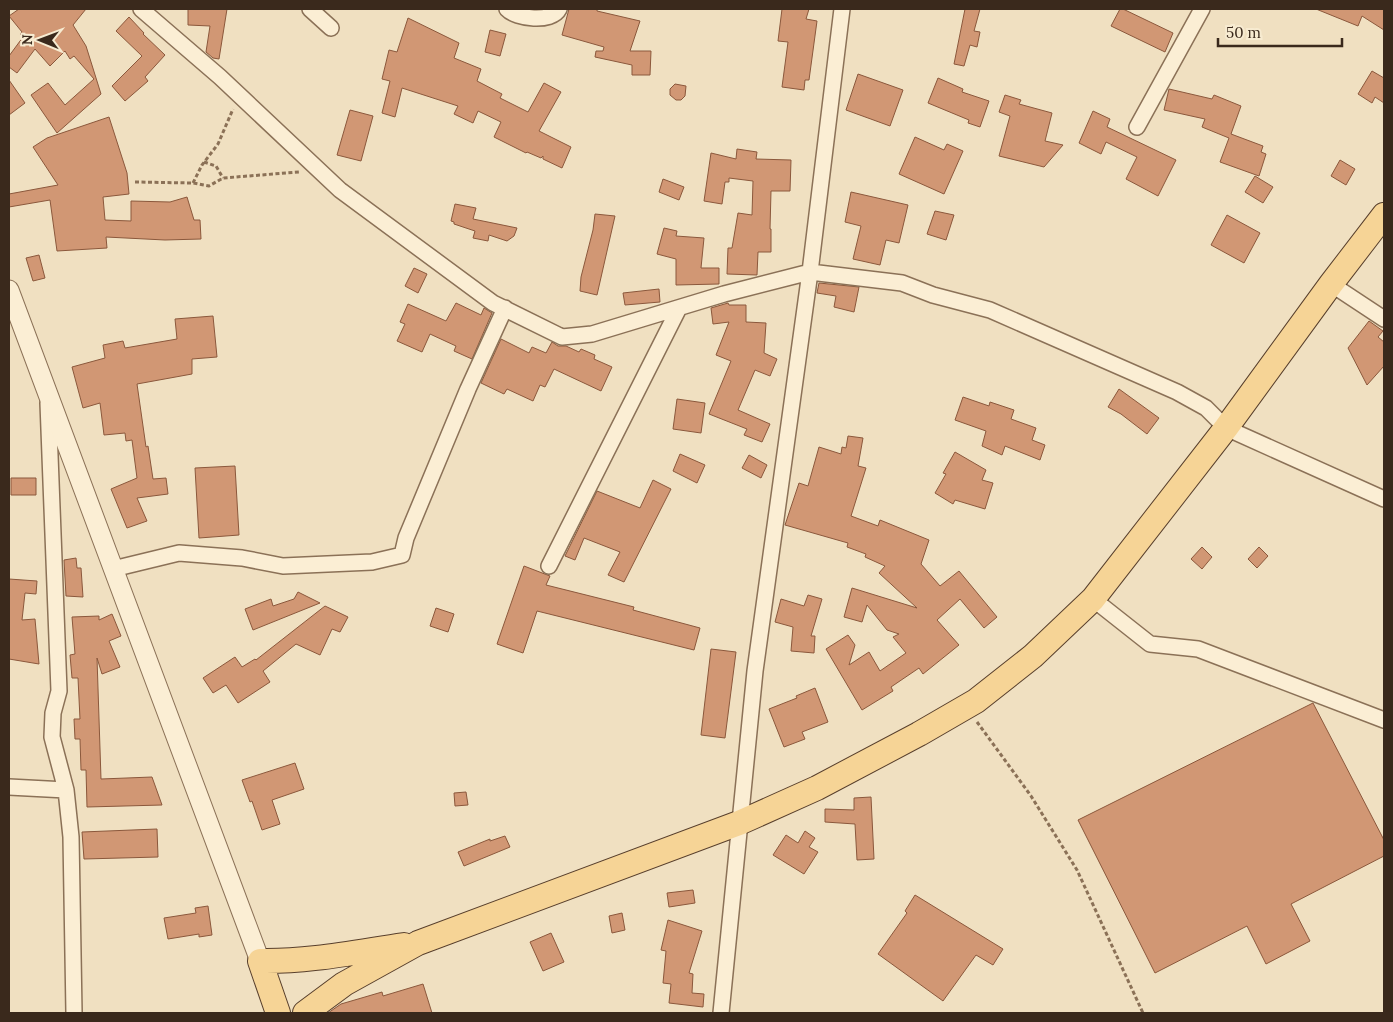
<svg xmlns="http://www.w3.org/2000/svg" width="1393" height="1022" viewBox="0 0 1393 1022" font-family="Lora,serif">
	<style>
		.building { fill: #d19774; stroke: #8b583c }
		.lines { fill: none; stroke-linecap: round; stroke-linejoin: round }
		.minor-casing { stroke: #8b7157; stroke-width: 18 }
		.tertiary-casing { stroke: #8b7157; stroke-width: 21 }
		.primary-casing { stroke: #583f2c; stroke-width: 26 }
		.path { stroke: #8b7157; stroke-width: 3; stroke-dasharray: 4 2.5; stroke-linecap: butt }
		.minor { stroke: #fbeed4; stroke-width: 15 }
		.tertiary { stroke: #fbeed4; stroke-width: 19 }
		.primary { stroke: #f6d496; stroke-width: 24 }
	</style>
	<rect width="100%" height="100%" fill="#f0e0c1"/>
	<path class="building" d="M19,9H86L73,25L86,46L101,94L57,133L31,95L48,83L65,105L94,79L74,56L70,59L65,51L50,66L35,49L17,73L9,67V56L23,37L20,34L22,32L9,16Z
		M188,9H227L219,59L213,58L206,52L210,26L188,25Z
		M569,9H597V11L640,21L630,51H651L650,75H632V65L595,57L596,51H603L604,47L562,35Z
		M782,9H809L806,19L817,21L809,80H805L804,90L782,87L788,42L778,41Z
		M965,9H980L974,31L980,32L977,47L970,45L964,66L954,64Z
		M1120,9H1123L1173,33L1165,52L1111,26Z
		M1316,9H1384V30L1362,16L1358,26Z
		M129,17L144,33L143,34L165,55L145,77L148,81L125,101L112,86L142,56L116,31Z
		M408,18L459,43L454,58L481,69L477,81L502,94L500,98L528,112L544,83L561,92L539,131L571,147L562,168L543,159V156L541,158L527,152L526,153L494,137L501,122L478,111L473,123L454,114L458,106L402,88L395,117L382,113L390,81L382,79L389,50L397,52Z
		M490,30L506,34L500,56L485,52Z
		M1372,71L1384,78V103L1375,97L1372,103L1358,94Z
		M858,74L903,90L890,126L846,110Z
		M938,78L963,89L962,92L989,101L980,127L968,123L969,120L928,103Z
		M9,80L25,103L9,115Z
		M675,84L686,86L685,96L681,100H676L670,95V89Z
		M1169,89L1212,99L1214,95L1241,106L1231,134L1263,146L1261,152L1266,154L1259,176L1220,162L1229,138L1202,127L1205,119L1164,110Z
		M1005,95L1021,100L1019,104L1052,113L1045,141L1063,145L1044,167L999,156L1010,116L999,112Z
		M350,110L373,116L361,161L337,155Z
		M1093,111L1110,119L1107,127L1176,160L1158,196L1126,179L1137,157L1106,142L1101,154L1079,143Z
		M109,117L127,173L129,194L103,197L105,220L131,221V201L170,202L187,197L194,220H200L201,239L165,240L106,237L107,248L57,251L50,200L9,207V194L58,185L33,147L47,138Z
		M915,137L944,150L947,144L963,151L944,194L899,174Z
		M737,149L757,152L756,159L791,160L790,191H771L770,229H771V252H758L757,275L727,274L728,248H732L738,213L752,215L753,181L729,178V182H725L722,204L704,201L711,153L736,159Z
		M1340,160L1355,169L1346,185L1331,176Z
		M1255,176L1273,187L1263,203L1245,192Z
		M663,179L684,187L679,200L659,192Z
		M851,192L908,205L899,243L886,240L880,265L853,259L861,226L845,222Z
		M455,204L476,208L473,219L517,228L514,236L507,241L489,235L488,241L473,238L475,231L454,224V222L451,221Z
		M935,211L954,215L946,240L927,234Z
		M595,214L615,216L597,295L580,291L581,277L593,230Z
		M1227,215L1260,233L1244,263L1211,245Z
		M664,228L677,231L676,236L704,238L701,268H719V284L676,285V259L657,254Z
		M39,255L45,278L33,281L26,258Z
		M414,268L427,274L418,293L405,286Z
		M819,283L859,287L854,312L834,307L836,296L817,293Z
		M659,289L660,302L625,305L623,293Z
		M456,303L481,315L484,308L492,313L472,359L454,351L456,346L430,334L422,352L397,341L405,324L400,322L408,304L446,321Z
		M728,303L729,305H746V322L766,323L764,353L777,359L770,376L755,370L738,410L770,424L762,442L744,435L747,429L709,414L731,361L716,355L729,322L713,324L711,308Z
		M213,316L217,357L192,359V374L137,384L146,447L148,446L153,479L166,478L168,494L137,498L147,521L127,528L111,489L137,478L132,440L126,441L125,433L104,435L100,403L83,408L72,367L105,358L103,345L123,341L125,348L177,339L175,319Z
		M1369,321L1383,331L1378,337L1384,342V366L1367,385L1348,348Z
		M501,339L529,353L532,347L546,353L552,342L558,346H566L579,352L581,349L595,355L594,359L612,367L601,391L554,369L545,387L540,385L533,401L507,389L504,394L481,383Z
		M1119,389L1159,418L1147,434L1121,414L1108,407Z
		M963,397L989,406L990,402L1014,410L1011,419L1036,428L1032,440L1045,445L1040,460L1005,446L1002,455L982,446L986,431L955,420Z
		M677,399L705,403L701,433L673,429Z
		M848,436L863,438L858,466L866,468L851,516L878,526L880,520L929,540L921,564L940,586L959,571L997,617L984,628L960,599L937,620L959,645L923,674L919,668L891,687L893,691L862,710L826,649L848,635L855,645L849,665L869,652L880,671L906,653L893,637L899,634L887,630L867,605L862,622L844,617L852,588L917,608L879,573L885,566L865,557L866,554L847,547L848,543L785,525L799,483L808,486L819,447L841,454L842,447L846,448Z
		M955,452L986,470L982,480L993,483L985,509L955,500L953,504L935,493L946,474L943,473Z
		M680,454L705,465L697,483L673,471Z
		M749,455L767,465L761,478L742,468Z
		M235,466L239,535L199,538L195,468Z
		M11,478H36V495H11Z
		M653,480L671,489L624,582L608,575L620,552L584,538L575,560L565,556L597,491L640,508Z
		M1202,547L1212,557L1202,569L1191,559Z
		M1259,547L1268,556L1257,568L1248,559Z
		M76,558L77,568H81L83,597L66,596L64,560Z
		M524,566L550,576L546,585L634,607L633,610L700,628L694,650L537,611L523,653L497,644Z
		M9,579L37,581L36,594L25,593L22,620L35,619L39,664L9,659Z
		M298,592L320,603L253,630L245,609L271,599L273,606L294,599Z
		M808,595L822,599L811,636H815L814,653L791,651L793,627L775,622L781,599L804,606Z
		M325,606L348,617L340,632L332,629L320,655L296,644L263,671L270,682L238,703L226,685L213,693L203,678L235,657L242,667L255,659L256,660Z
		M436,608L454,614L448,632L430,626Z
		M112,614L121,636L109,641L120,667L102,674L97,658L101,779L152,777L162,805L87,807L86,770H81L80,739H75L74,719H80L78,678H72L70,655L75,654L72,617L99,616V620Z
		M711,649L736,652L725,738L701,735Z
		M815,688L828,722L802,732L805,739L784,747L769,709L797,698L796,696Z
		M1313,703L1384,840V856L1291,904L1310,941L1266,964L1247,926L1155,973L1078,820Z
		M295,763L304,789L272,800L280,824L262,830L252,801L250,802L242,780Z
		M466,792L468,805L455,806L454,793Z
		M871,797L874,859L857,860L855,824L825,822V809L854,810V798Z
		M157,829L158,857L84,859L82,832Z
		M805,831L815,838L809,847L818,852L804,874L773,855L786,835L798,843Z
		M505,836L510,847L464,866L458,852L490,839V841Z
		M693,890L695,903L669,907L667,893Z
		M915,895L1003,949L993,965L976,955L943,1001L878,954L907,913L905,911Z
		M208,906L212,935L199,937V934L168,939L164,918L196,913L195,908Z
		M622,913L625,930L612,933L609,916Z
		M668,920L702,931L689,973L693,974L692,993L704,994L703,1007L669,1003L671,984L663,983L666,951L661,950Z
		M551,933L564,962L543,971L530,942Z
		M423,984L432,1013H328L341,1004L382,992L383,996Z"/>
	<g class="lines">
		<defs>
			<path id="minor" d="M141,9L220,77L340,190L493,303L562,337L592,334L724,294L810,272L902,283L933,295L990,310L1177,392L1206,408L1226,428L1384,499
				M310,9L331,28
				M507,9C516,19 552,23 559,9
				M1137,127L1202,9
				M1331,284L1384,319
				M48,403L59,691L53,713L52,737L66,790L71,837L74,1013
				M549,566L679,308
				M113,569L179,553L242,558L283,566L372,562L402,555L406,538L468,389L505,308
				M1093,599L1150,644L1198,649L1384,720
				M9,787L66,790
				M721,1013L755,671L810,272L842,9"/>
			<path id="tertiary" d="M9,290L260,961"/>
			<path id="primary" d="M278,1013L260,961C308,962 356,952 404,945
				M305,1013L344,984L418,943L739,823L817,788L919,734L976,701L1033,656L1093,599L1226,428L1331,284L1384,215"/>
		</defs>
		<use href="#minor" class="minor-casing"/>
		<use href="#tertiary" class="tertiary-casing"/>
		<use href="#primary" class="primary-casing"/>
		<path class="path" d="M204,162L216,166L223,178
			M135,182L193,183L209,186L223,178L299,172
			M193,183L202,165L218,144L233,109
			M977,722L1031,796L1077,870L1143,1013"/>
		<use href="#minor" class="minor"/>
		<use href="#tertiary" class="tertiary"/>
		<use href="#primary" class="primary"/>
	</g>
	<rect width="1393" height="1022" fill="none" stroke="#3a291c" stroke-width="20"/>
	<g transform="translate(40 40) rotate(271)" stroke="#f7ebd1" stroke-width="4" paint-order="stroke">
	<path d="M0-4L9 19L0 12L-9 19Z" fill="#3a291c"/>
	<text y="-8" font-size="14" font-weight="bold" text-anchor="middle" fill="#3a291c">N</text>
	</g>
	<path d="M1218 38v8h124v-8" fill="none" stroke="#3a291c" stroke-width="2.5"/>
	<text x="1226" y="38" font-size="15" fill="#3a291c" stroke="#f7ebd1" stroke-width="4" paint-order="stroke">50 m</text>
</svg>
